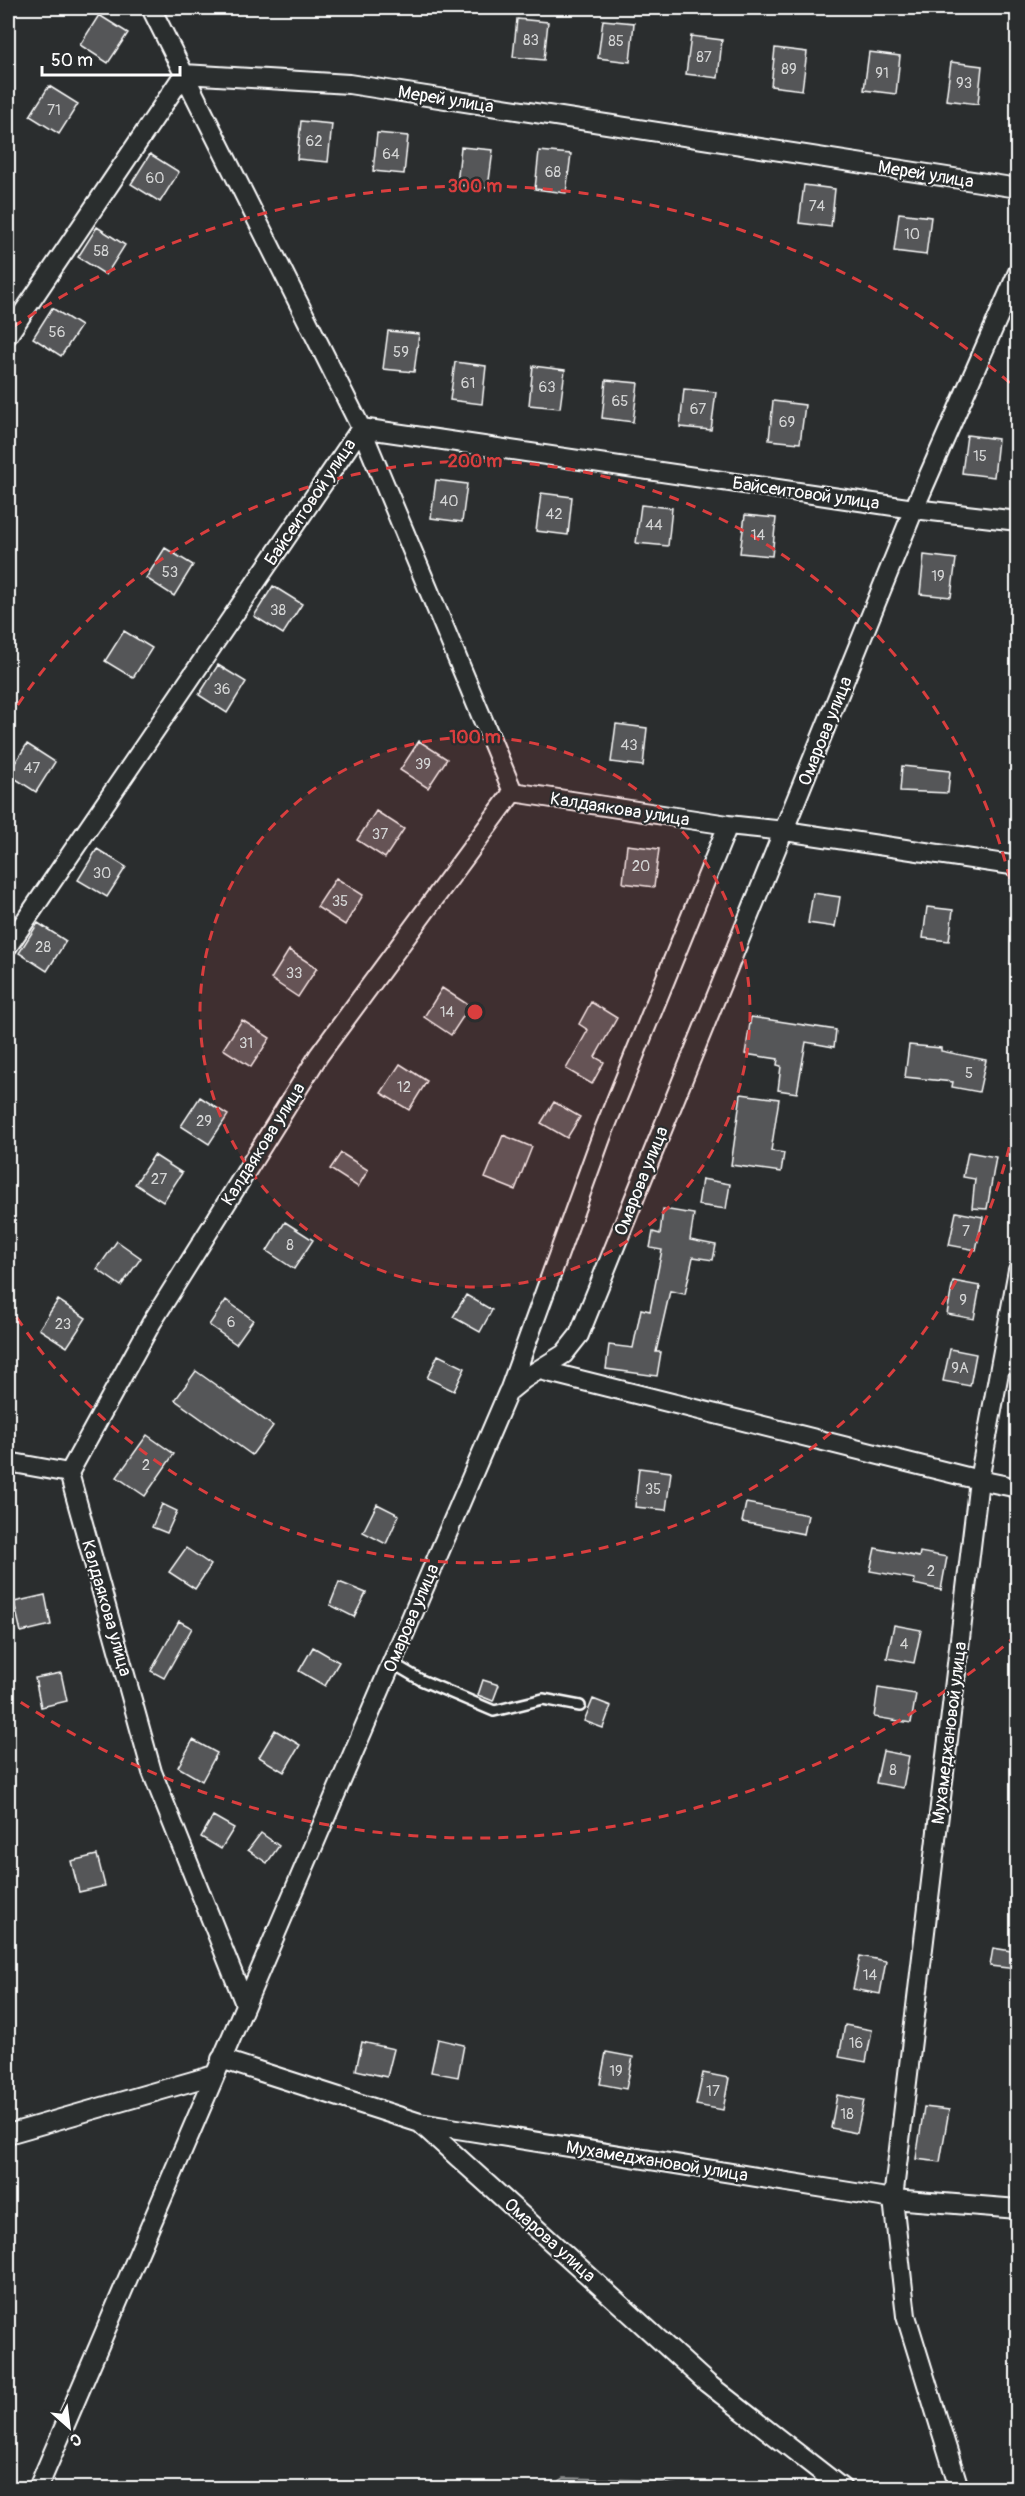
<svg xmlns="http://www.w3.org/2000/svg" width="1025" height="2496" viewBox="0 0 1025 2496" font-family="Pangolin,sans-serif">
	<style>
		.green { fill: #414445; stroke: #a0a2a2; stroke-width: 1.5 }
		.building { fill: #555758; stroke: #fff; stroke-width: 1.5 }
		.lines { fill: none; stroke-linecap: round; stroke-linejoin: round }
		.service-casing { stroke: #fff; stroke-width: 14 }
		.minor-casing { stroke: #fff; stroke-width: 22 }
		.service { stroke: #2a2d2e; stroke-width: 9 }
		.minor { stroke: #2a2d2e; stroke-width: 18 }
		.ring { fill: none; stroke: #da3e3e; stroke-width: 3; stroke-dasharray: 10 8 }
		.labels { text-anchor: middle; stroke-width: 4.5; stroke-linejoin: round; paint-order: stroke }
		.number-label { font-size: 15px; fill: #d4d5d5 }
		.street-label { font-size: 18px; fill: #fff; stroke: #2a2d2e }
		.centre { fill: #da3e3e; stroke: #2a2d2e; stroke-width: 3 }
		.ring-label { font-size: 18px; text-anchor: middle; font-weight: bold; fill: #da3e3e; stroke: #2a2d2e; stroke-width: 4.5; stroke-linejoin: round; paint-order: stroke }
	</style>
	<rect width="100%" height="100%" fill="#2a2d2e"/>
	<filter id="ink" filterUnits="userSpaceOnUse"><feTurbulence type="fractalNoise" baseFrequency=".0167" numOctaves="2"/><feDisplacementMap in="SourceGraphic" scale="12" xChannelSelector="R" yChannelSelector="G"/><feConvolveMatrix kernelMatrix="1 2 1 2 8 2 1 2 1" color-interpolation-filters="sRGB"/></filter>
	<g filter="url(#ink)">
		<path class="green" d="M564,2478L646,2480L690,2488H548Z"/>
		<path class="building" d="M99,15L128,33L108,63L80,45Z
			M517,19L548,22L544,60L513,57Z
			M603,20L634,23L630,62L598,58Z
			M691,36L722,40L718,78L686,74Z
			M775,48L807,52L802,90L771,86Z
			M869,52L900,56L896,94L864,90Z
			M951,62L982,66L978,104L946,100Z
			M49,86L78,104L59,134L30,116Z
			M301,121L332,124L328,162L297,159Z
			M377,133L408,136L404,174L373,171Z
			M461,147L493,150L488,188L457,185Z
			M539,151L571,154L566,193L535,189Z
			M150,154L179,172L160,202L131,184Z
			M804,185L835,189L831,227L799,223Z
			M899,213L931,217L926,255L894,251Z
			M97,227L125,245L106,275L78,257Z
			M52,308L81,326L61,356L33,338Z
			M388,331L419,334L414,372L383,369Z
			M455,362L486,366L482,404L450,400Z
			M533,366L565,370L560,408L529,405Z
			M606,380L638,383L633,422L602,418Z
			M684,389L716,392L711,430L680,427Z
			M773,401L805,405L800,443L769,440Z
			M967,435L998,439L994,477L962,473Z
			M436,480L467,484L462,522L431,518Z
			M541,493L572,497L568,535L536,531Z
			M641,505L672,508L668,546L636,543Z
			M745,515L776,518L772,556L740,553Z
			M165,548L193,565L174,596L146,578Z
			M924,555L956,559L951,597L920,594Z
			M273,586L302,604L283,634L254,616Z
			M124,631L152,648L133,678L105,661Z
			M218,665L246,682L227,713L199,695Z
			M616,724L647,728L643,766L611,762Z
			M419,741L447,759L428,788L400,770Z
			M27,744L55,762L36,792L8,774Z
			M902,766L950,771L948,793L900,791Z
			M376,811L404,829L385,858L357,840Z
			M627,845L659,849L654,887L623,883Z
			M97,849L126,867L107,897L78,880Z
			M336,878L363,895L345,925L317,907Z
			M813,893L840,897L835,927L808,923Z
			M927,907L953,910L949,941L923,938Z
			M38,923L66,941L47,971L19,953Z
			M289,950L317,968L298,997L271,979Z
			M442,988L470,1006L451,1035L424,1017Z
			M591,1002L617,1018L595,1057L604,1062L592,1084L566,1069L588,1030L579,1024Z
			M751,1017L836,1030L834,1047L806,1042L797,1093L778,1090L781,1066L777,1065L778,1059L745,1054Z
			M242,1020L270,1038L251,1067L223,1049Z
			M909,1045L941,1048V1051L986,1060L979,1092L952,1087L953,1082L905,1077Z
			M400,1064L427,1081L409,1110L381,1093Z
			M741,1094L779,1099L771,1151L784,1153L781,1172L731,1165Z
			M200,1097L228,1115L209,1144L181,1126Z
			M554,1102L580,1117L567,1138L541,1123Z
			M503,1135L532,1147L515,1190L485,1178Z
			M968,1152L996,1157L987,1209L972,1208L975,1179L963,1177Z
			M341,1153L368,1170L358,1187L330,1169Z
			M154,1155L182,1173L163,1202L135,1184Z
			M702,1179L730,1184L726,1209L698,1205Z
			M663,1209L694,1214L690,1240L716,1245L713,1260L693,1257L685,1294L670,1291L656,1352H661L657,1376L606,1369L609,1345L633,1348L641,1309L650,1311L662,1250L650,1248L653,1232L660,1234Z
			M956,1212L983,1217L976,1250L949,1245Z
			M285,1222L313,1240L294,1269L267,1251Z
			M117,1241L141,1258L121,1286L97,1269Z
			M953,1281L980,1286L974,1319L947,1314Z
			M466,1295L492,1310L480,1332L453,1317Z
			M58,1300L86,1318L67,1347L39,1329Z
			M226,1300L253,1320L236,1344L209,1325Z
			M950,1349L976,1354L970,1386L943,1381Z
			M438,1355L465,1368L454,1391L427,1378Z
			M196,1371L273,1426L252,1455L175,1400Z
			M147,1435L174,1454L145,1496L117,1477Z
			M639,1468L671,1472L666,1510L635,1507Z
			M746,1503L808,1515L804,1534L742,1522Z
			M162,1504L177,1511L167,1533L152,1527Z
			M377,1504L399,1515L386,1544L363,1532Z
			M186,1548L211,1565L195,1589L169,1572Z
			M875,1548L919,1557L920,1552L947,1557L941,1590L914,1584L915,1579L870,1571Z
			M339,1582L366,1593L354,1617L330,1605Z
			M45,1595L51,1625L21,1632L14,1602Z
			M179,1621L192,1628L164,1678L151,1671Z
			M894,1625L921,1630L914,1663L887,1658Z
			M313,1647L339,1662L325,1686L299,1671Z
			M61,1673L67,1701L41,1707L35,1678Z
			M483,1680L499,1685L493,1701L478,1695Z
			M878,1688L916,1694L911,1723L874,1717Z
			M593,1699L611,1706L603,1728L584,1721Z
			M275,1730L300,1745L284,1772L259,1757Z
			M193,1740L217,1753L202,1781L178,1767Z
			M883,1751L909,1756L903,1788L876,1783Z
			M213,1816L234,1828L221,1849L201,1837Z
			M261,1833L279,1846L267,1863L248,1850Z
			M97,1855L105,1886L79,1892L71,1861Z
			M993,1948L1017,1952V1969L990,1966Z
			M860,1956L886,1961L880,1994L853,1989Z
			M845,2025L872,2030L866,2062L839,2057Z
			M438,2039L464,2045L458,2077L431,2072Z
			M362,2042L394,2049L387,2077L356,2070Z
			M606,2052L633,2057L626,2089L600,2084Z
			M703,2073L729,2078L723,2110L696,2105Z
			M837,2095L864,2100L857,2133L831,2128Z
			M924,2107L949,2110L940,2162L916,2159Z"/>
		<g class="lines">
			<defs>
				<path id="service" d="M392,1663L421,1680L494,1711L543,1699L580,1706"/>
				<path id="minor" d="M151,8L361,428L513,792
					M8,335L184,74L349,84L1018,188
					M8,946L361,428L914,509L1018,521
					M1018,1270L979,1480L893,2199L1018,2209
					M540,1370L979,1480L1018,1488
					M509,1391L602,1135L728,825
					M8,1462L69,1473
					M245,2004L152,1772L69,1473L152,1322L319,1055L513,792L728,825L785,831L1018,866
					M221,2059L420,2123L707,2383L842,2488
					M420,2123L893,2199L906,2316L959,2488
					M8,2134L214,2075
					M38,2488L508,1392L524,1379L564,1354L579,1335L914,509L1018,272"/>
			</defs>
			<use href="#service" class="service-casing"/>
			<use href="#minor" class="minor-casing"/>
			<use href="#service" class="service"/>
			<use href="#minor" class="minor"/>
		</g>
	</g>
	<circle cx="475" cy="1012" r="275" fill="#da3e3e" fill-opacity=".12"/>
	<g class="ring">
		<circle cx="475" cy="1012" r="275"/>
		<path d="M1017 1112A551 551 0 0 1 8 1304M8 720A551 551 0 0 1 1017 912"/>
		<path d="M1017 1635A826 826 0 0 1 13 1697M13 327A826 826 0 0 1 1017 389"/>
	</g>
	<g class="labels">
		<g class="number-label">
			<text x="531" y="45">83</text>
			<text x="616" y="46">85</text>
			<text x="704" y="62">87</text>
			<text x="789" y="74">89</text>
			<text x="882" y="78">91</text>
			<text x="964" y="88">93</text>
			<text x="54" y="115">71</text>
			<text x="314" y="146">62</text>
			<text x="391" y="159">64</text>
			<text x="553" y="177">68</text>
			<text x="155" y="183">60</text>
			<text x="817" y="211">74</text>
			<text x="912" y="239">10</text>
			<text x="101" y="256">58</text>
			<text x="57" y="337">56</text>
			<text x="401" y="357">59</text>
			<text x="468" y="388">61</text>
			<text x="547" y="392">63</text>
			<text x="620" y="406">65</text>
			<text x="698" y="414">67</text>
			<text x="787" y="427">69</text>
			<text x="980" y="461">15</text>
			<text x="449" y="506">40</text>
			<text x="554" y="519">42</text>
			<text x="654" y="530">44</text>
			<text x="758" y="540">14</text>
			<text x="170" y="577">53</text>
			<text x="938" y="581">19</text>
			<text x="278" y="615">38</text>
			<text x="222" y="694">36</text>
			<text x="629" y="750">43</text>
			<text x="423" y="769">39</text>
			<text x="32" y="773">47</text>
			<text x="380" y="839">37</text>
			<text x="641" y="871">20</text>
			<text x="102" y="878">30</text>
			<text x="340" y="906">35</text>
			<text x="43" y="952">28</text>
			<text x="294" y="978">33</text>
			<text x="447" y="1017">14</text>
			<text x="246" y="1048">31</text>
			<text x="969" y="1078">5</text>
			<text x="404" y="1092">12</text>
			<text x="204" y="1126">29</text>
			<text x="159" y="1184">27</text>
			<text x="966" y="1236">7</text>
			<text x="290" y="1250">8</text>
			<text x="963" y="1305">9</text>
			<text x="231" y="1327">6</text>
			<text x="63" y="1329">23</text>
			<text x="960" y="1373">9А</text>
			<text x="146" y="1470">2</text>
			<text x="653" y="1494">35</text>
			<text x="931" y="1576">2</text>
			<text x="904" y="1649">4</text>
			<text x="893" y="1775">8</text>
			<text x="870" y="1980">14</text>
			<text x="856" y="2048">16</text>
			<text x="616" y="2076">19</text>
			<text x="713" y="2096">17</text>
			<text x="847" y="2119">18</text>
		</g>
		<g class="street-label">
			<text transform="translate(446 99) rotate(9)" y="6">Мерей улица</text>
			<text transform="translate(926 174) rotate(9)" y="6">Мерей улица</text>
			<text transform="translate(806 493) rotate(8)" y="6">Байсеитовой улица</text>
			<text transform="translate(310 502) rotate(-56)" y="6">Байсеитовой улица</text>
			<text transform="translate(825 731) rotate(-68)" y="6">Омарова улица</text>
			<text transform="translate(620 809) rotate(9)" y="6">Калдаякова улица</text>
			<text transform="translate(263 1144) rotate(-58)" y="6">Калдаякова улица</text>
			<text transform="translate(641 1181) rotate(-68)" y="6">Омарова улица</text>
			<text transform="translate(107 1608) rotate(74)" y="6">Калдаякова улица</text>
			<text transform="translate(411 1618) rotate(-67)" y="6">Омарова улица</text>
			<text transform="translate(949 1733) rotate(-83)" y="6">Мухамеджановой улица</text>
			<text transform="translate(657 2161) rotate(9)" y="6">Мухамеджановой улица</text>
			<text transform="translate(550 2240) rotate(42)" y="6">Омарова улица</text>
		</g>
	</g>
	<circle cx="475" cy="1012" r="9" class="centre"/>
	<g class="ring-label">
		<text x="475" y="192">300 m</text>
		<text x="475" y="467">200 m</text>
		<text x="475" y="743">100 m</text>
	</g>
	<rect width="1025" height="2496" fill="none" stroke="#2a2d2e" stroke-width="30"/>
	<rect x="15" y="15" width="995" height="2466" fill="none" stroke="#fff" stroke-width="2" filter="url(#ink)"/>
	<g transform="translate(69 2427) rotate(152)" stroke="#2a2d2e" stroke-width="4.5" paint-order="stroke">
	<path d="M0-4.5L10 22L0 15L-10 22Z" fill="#ffffff"/>
	<text y="-9" font-size="16" font-weight="bold" text-anchor="middle" fill="#ffffff">С</text>
	</g>
	<path d="M42 66v9h138v-9" fill="none" stroke="#ffffff" stroke-width="3"/>
	<text x="51" y="66" font-size="18" fill="#ffffff" stroke="#2a2d2e" stroke-width="4.5" paint-order="stroke">50 m</text>
</svg>
